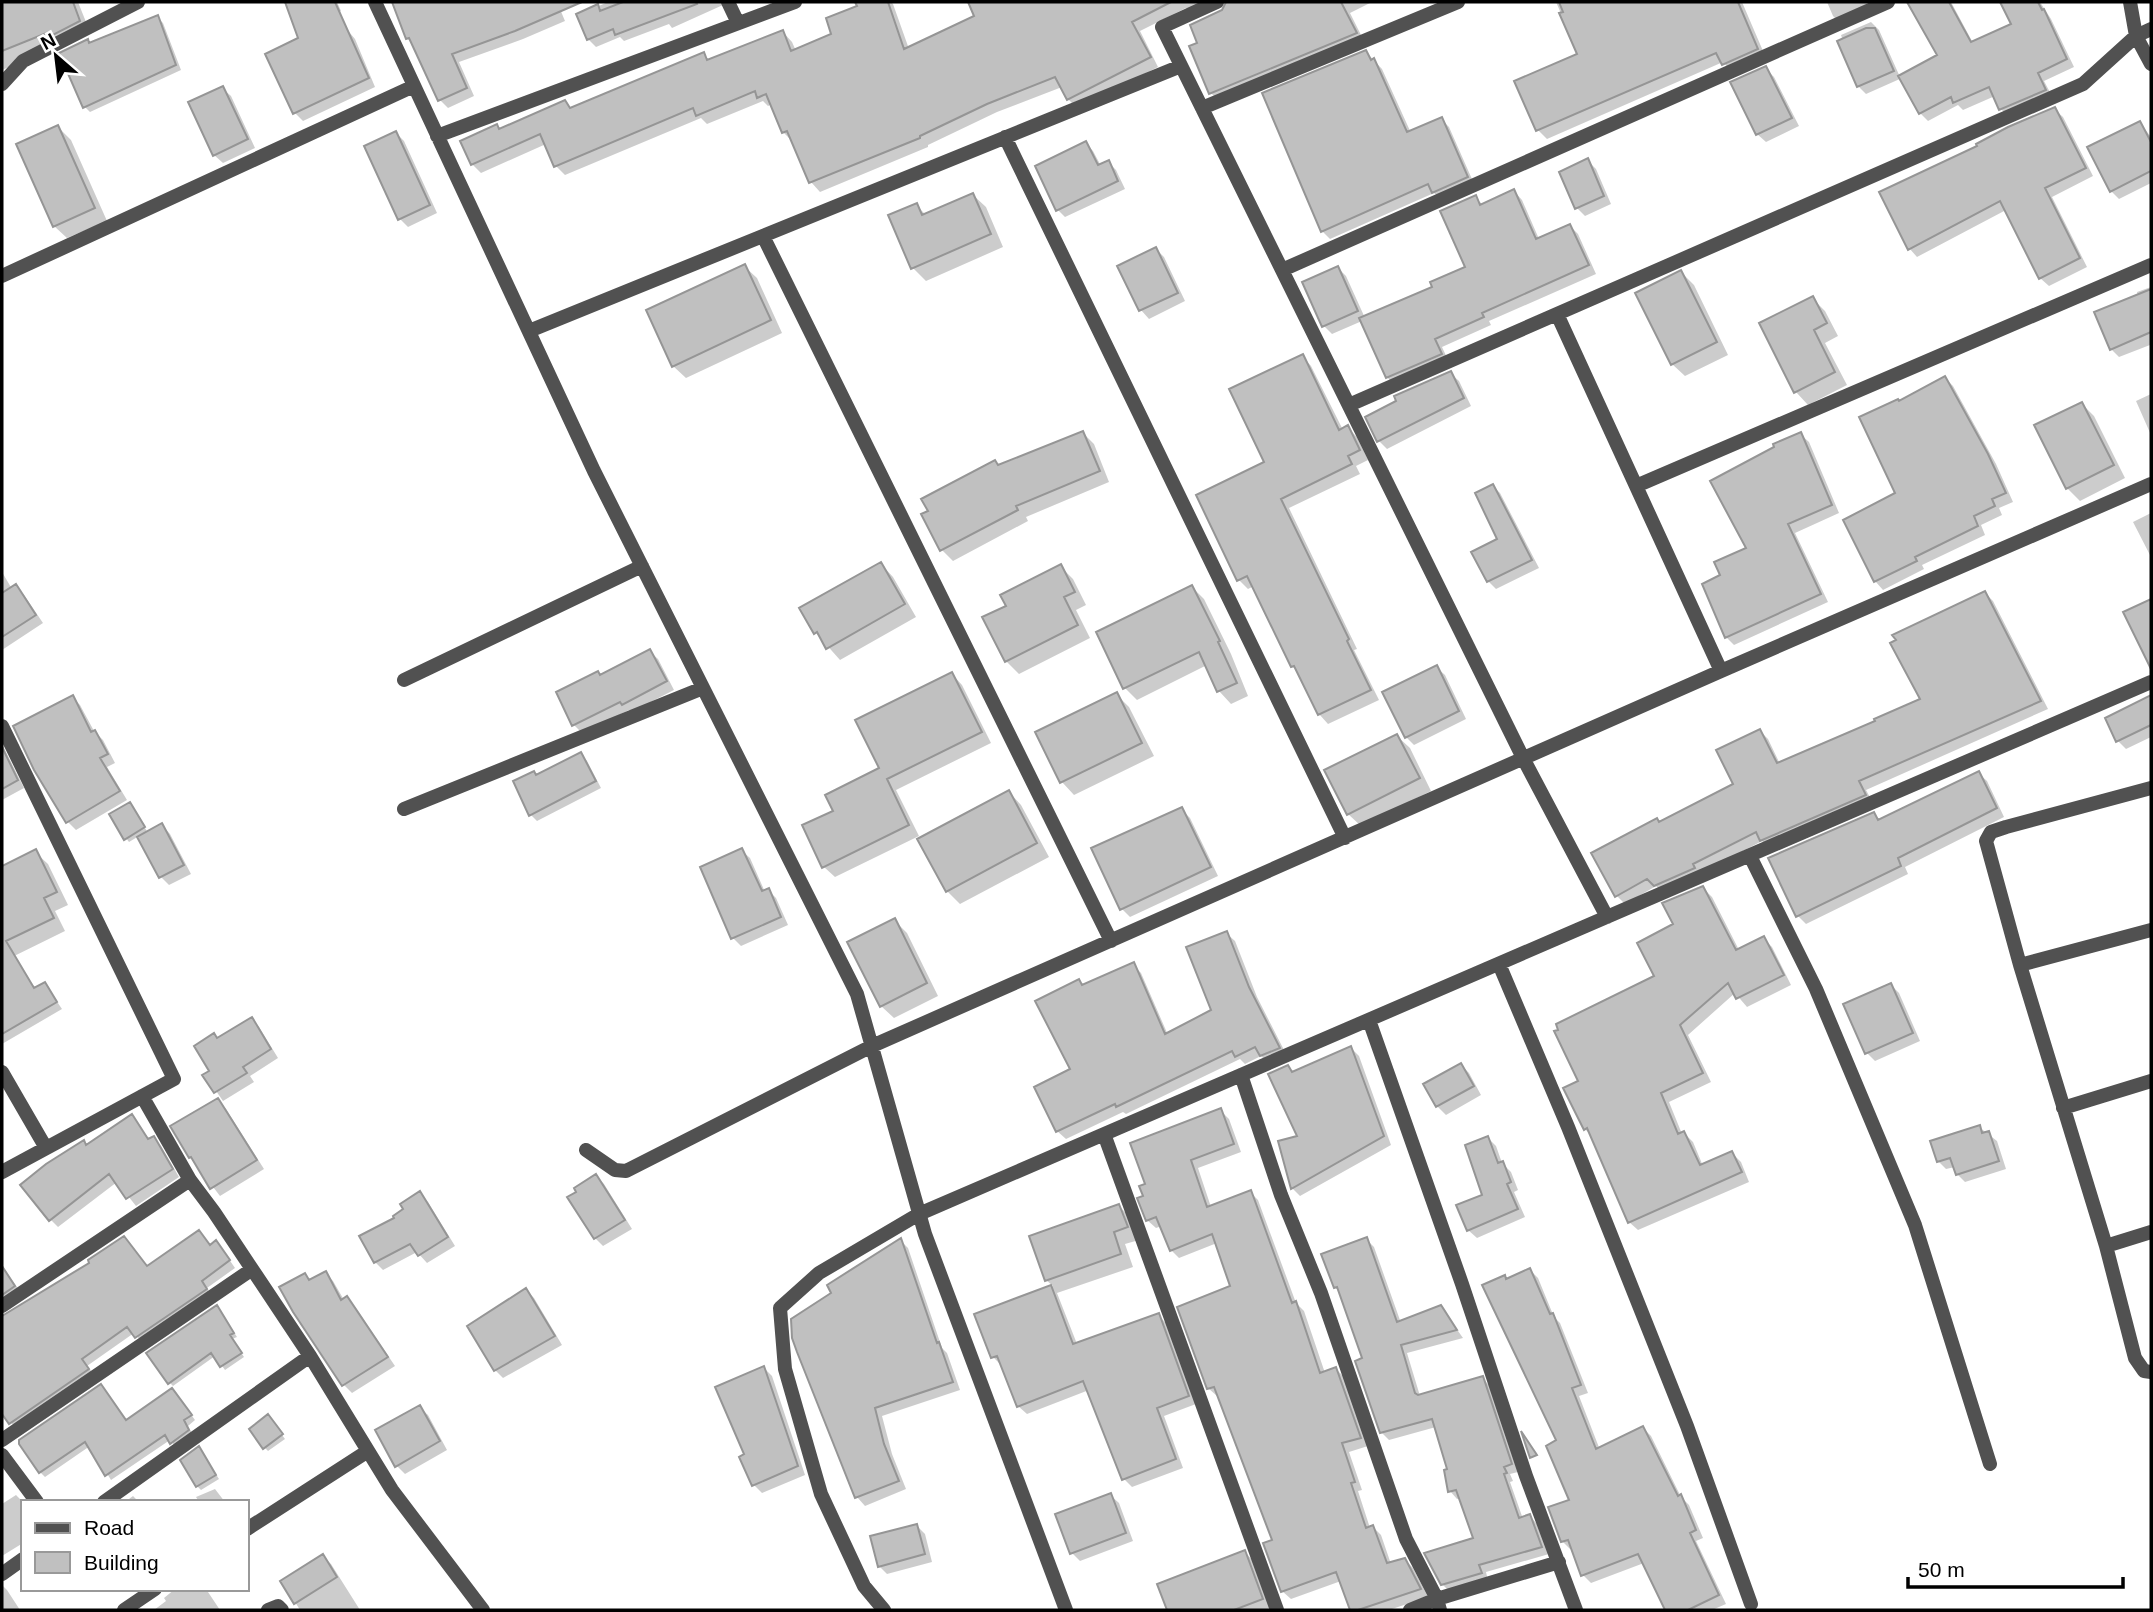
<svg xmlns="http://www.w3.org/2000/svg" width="2153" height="1612" viewBox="0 0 2153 1612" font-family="Arial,sans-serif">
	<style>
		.shadow { fill: #0003 }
		.building { fill: #c0c0c0; stroke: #959595; stroke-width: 2 }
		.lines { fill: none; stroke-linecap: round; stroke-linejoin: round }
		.street { stroke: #515151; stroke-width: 14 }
	</style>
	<rect width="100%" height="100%" fill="#fff"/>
	<path class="shadow" d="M2,2H78L90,32L2,70Z
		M287,2H337L341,11L334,14L355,39L375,87L303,121L295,113L300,39Z
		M424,2H557L565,21L523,39L459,62L474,96L448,108L440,100L415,45L408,38L398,12Z
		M608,2H721L723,5L672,28L669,24L624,41L620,37L596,47L588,39L578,15Z
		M865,2H891L893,4L909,49L977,16L970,2H1014L1024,23L1061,2H1225L1193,15L1186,8L1140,31L1158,67L1077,108L1068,99L1062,87L997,112L928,145V147L820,192L811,182L792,141L783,132L772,104L768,106L763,101L707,124L701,118L565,175L556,166L546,144L481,173L472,164L496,126L500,130L571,109L703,54L710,61L783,32L792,42L796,51L834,34L859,7L858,4Z
		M1227,2H1372L1350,13L1365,43L1220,102L1211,93L1199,44L1226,9Z
		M1556,2H1662L1668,15L1697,2H1742L1766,58L1733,73L1723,62L1547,139L1538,130L1579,55Z
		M1827,2H1867L1871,11L1841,24L1833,16Z
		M1925,2H1951L1973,43L2013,25L2002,2H2040L2051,19L2074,67L2044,81L2053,98L2009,117L2001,109L1995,96L1963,110L1958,105L1928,121L1920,113L1902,78L1866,94L1858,86L1841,35L1871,22L1879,30L1900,77L1939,56L1913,8Z
		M157,17L163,23L181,70L90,112L85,107L87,41L91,45Z
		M1366,52L1382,69L1411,133L1441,119L1449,127L1475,186L1442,200L1434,193L1330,239L1322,231Z
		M1766,69L1774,77L1799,126L1766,142L1757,134Z
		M222,88L231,96L255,148L223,163L214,155Z
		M2054,109L2063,117L2093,176L2052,197L2087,267L2049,286L2040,278L2006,210L1917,257L1909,248L1920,176Z
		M2140,123L2151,137V183L2119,199L2111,191Z
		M58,127L71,140L107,221L67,238L54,226Z
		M396,133L404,141L437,213L408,227L400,219Z
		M1086,143L1093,151L1101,166L1108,162L1116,170L1125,189L1065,217L1058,210Z
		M1588,161L1596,169L1611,204L1585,216L1577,208Z
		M1514,191L1522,200L1539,239L1570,226L1578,234L1596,274L1489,321L1491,325L1442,347L1449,362L1395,386L1387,377L1362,321L1332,334L1324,326L1338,268L1346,276L1365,318L1435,287L1467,268L1475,197L1483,205Z
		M973,195L986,207L1003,247L926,281L913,268L916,205L926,215Z
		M1156,249L1164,257L1185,301L1149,319L1141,310L1120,267Z
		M744,266L757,278L782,333L686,378L673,366Z
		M1681,272L1694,285L1728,355L1685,376L1672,364Z
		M2151,287V342L2150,345L2119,357L2111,349L2138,297L2137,292Z
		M1812,298L1825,311L1838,336L1825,343L1847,385L1808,405L1796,392Z
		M1302,356L1311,366L1343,430L1348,428L1357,437L1368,460L1356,466L1360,474L1289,508L1357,649L1354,650L1379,700L1328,724L1319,714L1299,673L1293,666L1254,586L1248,589L1239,580L1266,462Z
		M1450,373L1459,381L1471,406L1387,449L1379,441Z
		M1945,378L1953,386L1996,464L2013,502L1999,508L2002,515L1981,525L1985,535L1922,565L1924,569L1883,590L1875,581L1897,494L1900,403Z
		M2151,394V435L2136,401Z
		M2082,404L2094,416L2125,478L2080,501L2067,488Z
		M1083,433L1094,444L1109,482L1026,517L1028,521L953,561L942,550L995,462L1000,467Z
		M1800,434L1809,442L1839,513L1795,533L1828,602L1734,645L1726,637L1723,576L1748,549Z
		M1493,486L1500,493L1539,568L1496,589L1488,581L1500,539Z
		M2151,513V557L2133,522Z
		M881,564L893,577L916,617L840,660L816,633L801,608Z
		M1060,566L1073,579L1086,605L1076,610L1090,638L1019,674L1006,661L1008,607Z
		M2,572L12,589L16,586L24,595L43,623L2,650Z
		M1192,587L1204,599L1231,654L1248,696L1231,704L1219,691L1207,665L1137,700L1125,688Z
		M1985,593L1993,601L2048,709L1866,790L1873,803L1769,848L1762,841L1663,893L1656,886L1625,904L1617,896L1659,824L1735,785L1760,731L1768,739L1780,764L1922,700Z
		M649,651L658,659L674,690L631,712L629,710L582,733L574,725L601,676Z
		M1436,667L1445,675L1466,719L1414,745L1406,737Z
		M952,674L962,685L991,743L896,790L919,836L835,877L824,867L835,812L881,769Z
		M1116,694L1129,707L1154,756L1074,795L1062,782L1037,733Z
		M72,697L80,705L94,731L103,740L115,763L107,767L127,800L76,830L67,821Z
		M2151,697V737L2126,749L2118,741L2107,719Z
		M1397,736L1410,748L1431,791L1361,826L1348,814Z
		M2,744L24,788L2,800Z
		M581,754L587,761L601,788L537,821L531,815L536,776Z
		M1978,773L1987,781L2004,817L1905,867L1908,874L1806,924L1798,916L1874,814L1881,821Z
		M1009,792L1021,805L1049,857L960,904L947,891Z
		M133,808L148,833L162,825L170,834L191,874L169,885L161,877L139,836L129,842L126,838Z
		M1182,810L1190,818L1218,876L1130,917L1122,909Z
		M741,850L750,858L765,892L768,890L776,898L788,925L741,946L733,938L703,868Z
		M35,852L48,864L68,905L55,911L65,931L4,961L2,959V868Z
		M1703,888L1712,897L1739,950L1763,938L1772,947L1791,985L1747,1007L1735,993L1688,1035L1711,1082L1669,1102L1682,1134L1684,1133L1693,1142L1703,1166L1732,1153L1741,1162L1749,1182L1638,1230L1629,1222L1591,1135L1585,1129L1581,1081L1656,977L1675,925Z
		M894,920L907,933L938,996L894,1018L881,1006Z
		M1226,933L1235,941L1257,997L1287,1056L1269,1064L1261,1056L1245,1064L1240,1059L1126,1114L1123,1112L1066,1139L1057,1131L1072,1070L1078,981L1084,986L1133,965L1141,973L1168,1035L1213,1011Z
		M15,960L36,989L45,984L62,1009L2,1044V967Z
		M1891,985L1899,993L1920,1041L1875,1061L1867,1053Z
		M251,1019L259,1027L278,1058L250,1076L254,1082L223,1101L205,1075L211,1071L218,1040Z
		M1351,1048L1359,1056L1391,1145L1300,1196L1292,1188L1300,1137L1288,1067L1294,1073Z
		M1461,1065L1469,1073L1481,1095L1446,1115L1437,1106L1425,1085Z
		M218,1100L226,1109L264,1169L220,1196L190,1157Z
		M1220,1110L1229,1119L1241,1152L1198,1168L1211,1207L1250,1192L1258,1200L1296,1303L1304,1311L1325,1373L1336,1369L1344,1377L1368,1446L1349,1452L1362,1490L1358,1491L1370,1528L1373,1527L1381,1535L1391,1564L1405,1560L1413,1568L1428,1597L1389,1610H1352L1341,1581L1291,1599L1282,1591L1274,1541L1219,1396H1217L1208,1388L1233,1287L1217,1243L1179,1258L1171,1250L1162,1226L1156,1228L1147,1220L1145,1197L1148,1185Z
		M131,1116L150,1140L153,1138L161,1146L179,1177L136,1206L117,1182L58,1227L50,1219L87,1146Z
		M1979,1127L1997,1141L2006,1169L1965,1182L1957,1174L1955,1167L1946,1169L1938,1161Z
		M1488,1138L1496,1146L1502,1163L1511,1172L1518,1190L1514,1192L1525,1217L1477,1238L1468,1230L1484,1196Z
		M596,1176L604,1184L632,1229L603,1246L595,1238Z
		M420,1194L428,1202L455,1246L427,1263L417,1252L383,1270L375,1262L397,1218Z
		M1119,1206L1132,1219L1139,1240L1125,1244L1133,1267L1057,1293L1077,1344L1158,1315L1167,1324L1196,1404L1164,1416L1183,1468L1132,1487L1124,1479L1089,1390L1027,1414L1018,1406L1001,1365L993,1357L977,1315L1053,1286L1046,1280Z
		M199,1232L211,1246L222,1249L235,1268L207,1288L212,1296L143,1343L134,1333L87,1366L95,1376L16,1429L2,1410V1324L148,1268Z
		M1366,1239L1374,1247L1401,1323L1441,1307L1463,1338L1407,1353L1420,1396L1482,1378L1490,1386L1518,1472L1510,1474L1513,1481L1510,1482L1523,1519L1530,1516L1537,1524L1549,1554L1486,1572L1488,1581L1450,1592L1442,1584L1476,1539L1461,1498L1457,1499L1450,1491L1449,1471L1436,1427L1389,1440L1381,1432L1364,1359L1341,1293L1335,1287Z
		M900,1240L908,1248L942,1348L947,1353L960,1390L882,1416L892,1454L906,1489L865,1506L857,1497L833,1294Z
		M2,1266L22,1294L2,1310Z
		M1530,1270L1538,1278L1554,1317L1560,1323L1588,1393L1579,1396L1600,1450L1643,1428L1651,1436L1681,1497L1689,1505L1703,1538L1696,1541L1726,1604L1712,1610H1667L1644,1563L1591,1583L1583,1575L1573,1548L1570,1549L1562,1541L1571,1501L1558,1441L1504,1277L1507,1280Z
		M325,1273L333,1281L344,1300L347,1298L355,1307L395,1366L352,1393L344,1385L294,1312L305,1275L310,1281Z
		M526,1290L534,1298L562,1345L503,1378L495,1370Z
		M220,1311L237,1337L232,1339L244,1357L225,1370L215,1356L173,1386L169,1382Z
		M764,1368L772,1376L805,1475L762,1493L754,1485L747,1455Z
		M100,1387L127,1422L177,1395L195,1420L188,1426L193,1435L176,1447L170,1440L111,1480L90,1446L45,1477L40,1472Z
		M419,1407L428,1415L447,1450L405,1474L397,1466Z
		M271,1420L285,1439L268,1451L264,1447Z
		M199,1448L219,1479L201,1490L197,1486Z
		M215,1489L225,1502H199L196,1497Z
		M16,1495L23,1502V1543L2,1556V1504Z
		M1110,1495L1119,1503L1133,1541L1080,1561L1072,1553Z
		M133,1496L139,1502H125Z
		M917,1526L925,1534L932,1562L887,1574L879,1566Z
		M1245,1552L1257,1565L1274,1610H1169L1159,1585Z
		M322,1556L331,1564L360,1610H300L282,1581Z
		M2,1585L7,1590L20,1610H2Z
		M175,1589H206L220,1610H154L166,1601L164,1598Z"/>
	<path class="building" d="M2,2H73L80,21L51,36L49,32L2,51Z
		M285,2H335L369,78L293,114L265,54L298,38Z
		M392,2H582L515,31L452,54L467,88L438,101L409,38L406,39Z
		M623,2H696L697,4L615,35L613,29L587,40L576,14L598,4L600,11Z
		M855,2H888L904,49L974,16L968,2H1171L1132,22L1151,57L1067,100L1055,77L987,104L920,136V138L809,183L787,131L782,133L766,94L757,98L755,91L696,116L693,108L554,167L540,134L471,165L460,141L497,124L499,129L565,100L570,108L704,52L707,60L783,30L791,51L831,34L826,18L857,6Z
		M1226,2H1341L1357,33L1209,94L1189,46L1197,43L1190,25L1222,10Z
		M1559,2H1738L1758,49L1722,65L1716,53L1536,131L1514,81L1577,54L1559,13L1563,12Z
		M1907,2H1949L1971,42L2011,24L2000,2H2038L2042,10L2044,9L2067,59L2038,73L2046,90L1999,110L1989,87L1953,103L1951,97L1919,114L1898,76L1937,55Z
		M158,15L176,65L83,108L59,53L88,39L89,43Z
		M1866,28H1875L1894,71L1857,87L1837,41Z
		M1366,50L1371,60L1374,58L1407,132L1442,117L1468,177L1432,193L1428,184L1321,232L1262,93Z
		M1766,66L1792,118L1756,135L1730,82Z
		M223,86L248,139L213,156L188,102Z
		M2055,107L2086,168L2045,188L2080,258L2039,279L2000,201L1908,250L1879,192L1977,146L1976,144L2008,127Z
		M2140,121L2151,142V171L2110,192L2087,147Z
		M58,125L95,208L53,227L16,144Z
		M396,131L430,205L398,220L364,146Z
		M1086,141L1098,165L1109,160L1118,181L1056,211L1035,166Z
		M1588,158L1604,196L1575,209L1559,172Z
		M1514,189L1536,239L1570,224L1589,265L1482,313L1484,317L1435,339L1442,354L1386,378L1359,318L1432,287L1430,282L1465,267L1440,211L1476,195L1480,205Z
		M973,193L991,234L911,269L888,215L917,203L922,215Z
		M1156,247L1178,293L1139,311L1117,266Z
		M745,264L771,320L672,367L646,310Z
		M1338,266L1358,311L1322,327L1302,282Z
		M1681,270L1717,342L1671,365L1635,293Z
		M2151,289V332L2110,350L2094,312Z
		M1813,296L1827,323L1814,330L1835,372L1794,393L1759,323Z
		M1303,354L1339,430L1348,425L1360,450L1348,456L1352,464L1281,499L1349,639L1347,641L1371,690L1318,715L1294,666L1291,667L1247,576L1237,581L1196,495L1264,462L1229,389Z
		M1451,371L1464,398L1377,442L1365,417L1396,401L1394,396Z
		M1945,376L1988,454L2006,493L1992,499L1995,506L1974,516L1978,526L1915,557L1917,561L1874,582L1843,520L1895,493L1859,417L1898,399L1899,401Z
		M2082,402L2114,465L2066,489L2034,425Z
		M1083,431L1100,471L1016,506L1018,510L940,551L921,514L928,511L921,499L995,460L998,465Z
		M1801,432L1832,505L1788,524L1821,594L1725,638L1702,584L1720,575L1714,562L1746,548L1710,481L1774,447L1773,444Z
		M1493,484L1532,560L1487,582L1471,552L1497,539L1475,493Z
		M881,562L905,604L826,649L817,632L814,634L799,608Z
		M1061,564L1075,592L1064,597L1078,625L1005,662L982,617L1006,606L1000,595Z
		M16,584L36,615L2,637V593Z
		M1192,585L1220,641L1218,642L1237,683L1217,692L1199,652L1123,689L1096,632Z
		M1985,591L2041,701L1859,781L1866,795L1760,841L1756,832L1693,864L1695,868L1654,886L1647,879L1615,897L1591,853L1657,818L1659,822L1733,784L1716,750L1760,729L1777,763L1875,721L1874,719L1920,699L1890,643L1896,640L1892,635Z
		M2151,599V669L2123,612Z
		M650,649L667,681L622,705L620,702L572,726L556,692L598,671L600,675Z
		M1437,665L1459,711L1405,738L1382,692Z
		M952,672L982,732L887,779L909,825L822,868L802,825L833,811L825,795L879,768L855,720Z
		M1117,692L1142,743L1060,783L1035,732Z
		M73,695L91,732L95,730L108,754L100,758L120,791L66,823L34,770L13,726Z
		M2151,695V725L2116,742L2105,718Z
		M1397,734L1420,778L1347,815L1324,770Z
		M2,747L18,780L2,789Z
		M581,752L596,781L529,816L513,781L534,771L536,775Z
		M1979,771L1997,808L1898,858L1901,866L1796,917L1768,858L1874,812L1878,820Z
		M1009,790L1037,843L946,892L917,839Z
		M130,802L145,827L124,840L109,814Z
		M1182,807L1211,867L1120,910L1091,848Z
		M162,823L184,865L159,878L137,837Z
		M742,848L762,891L769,888L781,917L731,939L700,867Z
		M36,849L57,892L44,898L54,918L6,941L34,988L45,982L57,1002L2,1034V866Z
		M1703,886L1736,950L1764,936L1784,975L1736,999L1728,983L1680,1025L1703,1073L1661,1093L1678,1134L1684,1131L1700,1165L1732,1151L1742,1172L1628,1223L1587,1128L1584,1130L1563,1088L1578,1081L1554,1031L1558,1030L1556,1024L1654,976L1637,943L1673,924L1662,903Z
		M895,918L927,983L880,1007L847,942Z
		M1227,931L1249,987L1280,1048L1260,1056L1255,1047L1235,1057L1232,1051L1116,1107L1115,1104L1056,1132L1034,1087L1070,1069L1035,1001L1079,979L1082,985L1134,962L1165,1034L1211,1010L1186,947Z
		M1891,983L1913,1033L1865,1054L1843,1004Z
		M252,1017L271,1049L243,1067L247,1073L214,1093L202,1075L209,1071L194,1046L214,1033L217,1038Z
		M1351,1046L1384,1136L1291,1189L1278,1141L1297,1136L1268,1074L1288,1065L1292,1072Z
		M1461,1063L1474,1086L1436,1107L1423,1084Z
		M218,1098L257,1160L210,1189L191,1157L189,1158L170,1126Z
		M1221,1108L1234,1144L1191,1160L1207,1207L1251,1190L1292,1303L1296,1301L1320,1373L1336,1367L1361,1438L1342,1443L1355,1482L1351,1483L1366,1528L1373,1525L1387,1563L1405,1558L1421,1589L1358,1610H1350L1336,1572L1281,1592L1263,1543L1272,1540L1214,1387L1207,1389L1177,1307L1230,1286L1212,1234L1170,1251L1156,1217L1146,1221L1137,1198L1143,1196L1139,1186L1145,1184L1130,1143Z
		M132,1114L148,1139L154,1136L173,1169L126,1199L109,1174L49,1221L20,1185L46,1164L84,1140L86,1145Z
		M1980,1125L1982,1133L1989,1131L1999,1161L1956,1175L1950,1158L1937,1162L1930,1141Z
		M1488,1136L1498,1163L1503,1161L1511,1182L1507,1184L1518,1209L1467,1231L1456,1205L1482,1195L1465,1145Z
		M596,1174L625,1220L594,1239L567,1197L576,1192L574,1188Z
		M420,1191L448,1237L418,1256L410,1244L374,1263L359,1236L394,1218L393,1216L403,1209L400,1204Z
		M1119,1204L1128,1227L1114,1232L1121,1254L1045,1281L1029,1236Z
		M199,1230L210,1245L216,1240L230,1260L202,1281L207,1289L135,1338L127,1327L82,1359L89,1369L9,1424L2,1414V1316L89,1263L88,1260L124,1236L147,1266Z
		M1367,1237L1397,1322L1441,1305L1457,1330L1401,1345L1415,1393L1418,1395L1483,1376L1512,1464L1504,1467L1507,1473L1504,1474L1519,1518L1530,1514L1542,1547L1479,1565L1482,1573L1441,1585L1424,1553L1473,1538L1456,1490L1448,1492L1444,1470L1447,1469L1432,1419L1380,1433L1355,1361L1362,1358L1337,1287L1334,1288L1321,1254Z
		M901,1238L937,1343L939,1342L953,1382L875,1408L884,1444L899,1481L855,1498L797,1352L792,1338L791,1319L831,1293L827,1285Z
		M2,1266L15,1286L2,1295Z
		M1530,1268L1550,1314L1553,1313L1581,1385L1572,1388L1596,1449L1643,1426L1678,1496L1681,1494L1696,1530L1690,1533L1719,1595L1688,1610H1665L1638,1554L1581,1576L1568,1540L1561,1542L1548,1507L1569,1500L1546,1446L1556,1440L1482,1285L1505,1275L1506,1279Z
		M326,1271L341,1300L347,1296L388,1357L342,1386L293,1312L279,1287L305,1273L309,1280Z
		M1051,1285L1073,1344L1159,1313L1189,1396L1157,1408L1176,1459L1122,1480L1083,1381L1017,1407L997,1356L991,1358L974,1314Z
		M526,1288L555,1336L494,1371L467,1326Z
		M217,1305L234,1333L230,1335L242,1353L220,1367L211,1353L168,1384L146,1353Z
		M764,1366L798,1466L752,1486L739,1457L744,1454L715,1387Z
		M101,1384L126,1420L172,1388L192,1415L184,1420L189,1430L170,1444L165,1435L105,1476L85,1442L39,1473L19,1444V1440Z
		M420,1405L440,1441L395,1467L375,1430Z
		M268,1414L283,1434L263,1449L249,1429Z
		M1521,1431L1537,1455L1530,1458Z
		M199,1446L216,1475L196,1487L180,1460Z
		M1111,1493L1126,1533L1070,1554L1055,1514Z
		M917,1524L925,1554L878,1567L870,1536Z
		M1245,1550L1263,1599L1234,1610H1167L1157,1584Z
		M323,1554L337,1577L294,1604L280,1581Z"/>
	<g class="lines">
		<path class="street" d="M375,2L594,471L857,994L925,1234L1066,1610
			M728,2L738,23
			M1217,2L1162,27L1523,758L1607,917
			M2130,2L2136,36L2151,64
			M2,84L23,61L138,2
			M1202,108L1458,2
			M437,136L795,2
			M1005,137L1345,838
			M763,236L1111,941
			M1282,270L1888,2
			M2,276L414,86
			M1557,314L1721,671
			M529,331L1181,66
			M1349,405L2083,84L2136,36L2151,29
			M1636,486L2151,265
			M404,680L642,566
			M2,726L174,1079L2,1172
			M2151,788L2006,827L1991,832L1986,841L2020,965L2106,1246L2135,1358L2144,1371L2151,1372
			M404,809L703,688
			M1750,856L1816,989L1915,1225L1990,1464
			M1499,964L1568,1127L1687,1426L1751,1604
			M2020,965L2151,930
			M1369,1020L1462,1284L1526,1476L1576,1610
			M2,1072L46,1148
			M1241,1075L1281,1195L1321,1293L1406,1539L1437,1599L1440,1610
			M142,1096L190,1180L214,1212L310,1356L392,1490L483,1610
			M2063,1108L2151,1081
			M1104,1134L1277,1610
			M586,1150L615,1170L626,1171L872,1046L1721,671L2151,484
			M2106,1246L2151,1232
			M2,1306L190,1180
			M2,1440L251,1270
			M2,1455L37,1502
			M104,1502L310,1356
			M247,1529L368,1451
			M2,1574L23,1559
			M124,1610L155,1589
			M268,1610L278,1606L282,1610
			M884,1610L864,1586L821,1494L785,1369L780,1308L819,1273L919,1214L2151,682
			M1410,1610L1437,1599L1559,1562"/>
	</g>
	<rect width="2153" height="1612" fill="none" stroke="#000000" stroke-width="7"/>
	<rect x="21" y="1500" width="228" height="91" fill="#ffffff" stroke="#999999" stroke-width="2"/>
	<rect x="35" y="1523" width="35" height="10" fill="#515151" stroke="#999999" stroke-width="2"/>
	<text x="84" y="1535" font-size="21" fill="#000000">Road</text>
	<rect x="35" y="1552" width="35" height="21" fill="#c0c0c0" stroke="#999999" stroke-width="2"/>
	<text x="84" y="1570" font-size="21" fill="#000000">Building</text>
	<g transform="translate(56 56) rotate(332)" stroke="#ffffff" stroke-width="5" paint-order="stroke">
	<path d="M0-5L12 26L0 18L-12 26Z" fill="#000000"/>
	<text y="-10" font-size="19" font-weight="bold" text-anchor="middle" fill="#000000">N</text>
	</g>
	<path d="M1908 1577v10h215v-10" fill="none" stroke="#000000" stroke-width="3.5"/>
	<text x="1918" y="1577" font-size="21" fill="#000000" stroke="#ffffff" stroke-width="5" paint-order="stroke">50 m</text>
</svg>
